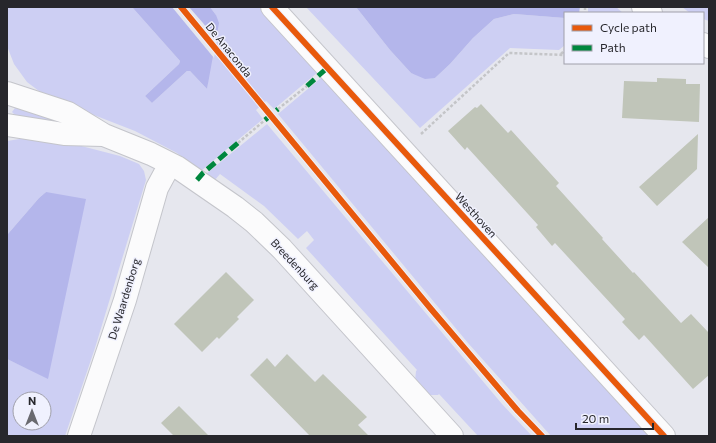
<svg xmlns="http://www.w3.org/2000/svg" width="716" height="443" viewBox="0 0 716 443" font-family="Commissioner,sans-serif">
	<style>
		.green { fill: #cdcff3; fill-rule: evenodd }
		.water { fill: #b4b6eb }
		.pier { fill: #e6e7ee }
		.building { fill: #c0c5b9 }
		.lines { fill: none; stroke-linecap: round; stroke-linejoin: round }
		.street-casing { stroke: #c4c5cb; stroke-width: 24 }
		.path { stroke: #c4c5c8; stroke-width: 2.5; stroke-dasharray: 3 2; stroke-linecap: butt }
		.street { stroke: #fbfbfc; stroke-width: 22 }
		.quiet { stroke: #00873e; stroke-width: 5; stroke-dasharray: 10 5; stroke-linecap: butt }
		.cycleway-casing { stroke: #f0f1fe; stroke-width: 8 }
		.cycleway { stroke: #e8590c; stroke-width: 6 }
		.labels { text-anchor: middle; stroke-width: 3; stroke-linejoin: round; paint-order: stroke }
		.street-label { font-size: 11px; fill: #27272c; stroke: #f0f1fe }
	</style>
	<rect width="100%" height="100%" fill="#e6e7ee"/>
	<path class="green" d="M7,7H132L180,61L179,64L145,96L152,103L187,71H190L207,89L216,15L210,7H259L269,20L318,72L274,109L266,101L256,110L263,119L201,171L177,153L135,131L81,110L51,100L27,82L14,64L7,46Z
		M306,7H356L390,50L411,73L435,78L450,64L473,38L494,19L514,14L565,18V45L559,50L510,48L420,128Z
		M588,7H616L623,13H588Z
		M682,7H709V21L703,19V13H690Z
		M322,77L650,436H551L468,343L278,114Z
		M15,108L65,119L68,125L15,115L12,112Z
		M267,124L502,404L532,436H478L439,394L438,395H427L415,381L416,371L417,370L306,248L314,240L307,231L298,239L264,206L220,174L214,181L206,174Z
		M26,138L62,141L120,156L139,164L144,171L146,180L95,348L65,436H7V359L48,378L46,192L39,198L7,235V141ZM20,399H44V423H20Z"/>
	<path class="water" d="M132,7H210L216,15L219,23L207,89L190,71H187L152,103L145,96L179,64L180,61Z
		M356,7H580L579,13H565V18L514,14L494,19L473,38L450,64L435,78L425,79L411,73L390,50Z
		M46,192L86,199L48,379L7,359V235L39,198Z"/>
	<path class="pier" d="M172,7H189L203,23L217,41L214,58Z"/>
	<path class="building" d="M657,78L686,79V84H700L699,122L622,118L624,81L657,82Z
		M481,104L508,133L511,130L559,183L556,186L603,238L602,239L633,273L634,272L681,323L691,314L709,333V375L693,389L644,335L639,340L622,322L625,319L555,243L552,246L536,227L538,225L467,147L465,150L448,131L475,107L477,108Z
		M698,134L697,169L657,206L639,187Z
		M709,217V268L682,242Z
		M226,272L254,300L237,317L239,319L219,339L217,337L202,352L174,324Z
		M287,354L315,382L323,374L367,417L358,425L369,436H310L250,375L267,358L275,367Z
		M179,406L209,436H174L161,423Z"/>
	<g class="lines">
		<defs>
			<path id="street" d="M272,7L664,436
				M643,7L651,13
				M703,44L709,47
				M7,93L68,113L104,135L151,154L177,167L235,207L254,222L282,249L452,436
				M7,125L64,134L103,135
				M79,436L125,300L157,188L170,164"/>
		</defs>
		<use href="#street" class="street-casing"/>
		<path class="path" d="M585,7V13
			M561,54L565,50
			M278,109L307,86
			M421,134L509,53L565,55
			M238,143L265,120"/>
		<use href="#street" class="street"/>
		<path class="quiet" d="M307,86L327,68
			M265,120L278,109
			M197,180L203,173L238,143"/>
		<defs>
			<path id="cycleway" d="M181,7L431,309L518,411L542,436
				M272,7L664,436"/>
		</defs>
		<use href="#cycleway" class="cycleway-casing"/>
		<use href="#cycleway" class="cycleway"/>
	</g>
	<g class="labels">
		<g class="street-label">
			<text transform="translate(229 50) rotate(51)" y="4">De Anaconda</text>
			<text transform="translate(476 215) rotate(48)" y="4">Westhoven</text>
			<text transform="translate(295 264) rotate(47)" y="4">Breedenburg</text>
			<text transform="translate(124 299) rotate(-73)" y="4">De Waardenborg</text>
		</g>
	</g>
	<rect width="716" height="443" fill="none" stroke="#27272c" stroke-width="16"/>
	<rect x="564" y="12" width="140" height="52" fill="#f0f1fe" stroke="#a0a0aa"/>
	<rect x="572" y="25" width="20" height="6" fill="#e8590c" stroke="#a0a0aa"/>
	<text x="600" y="32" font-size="12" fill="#27272c">Cycle path</text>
	<rect x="572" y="45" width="20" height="6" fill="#00873e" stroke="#a0a0aa"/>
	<text x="600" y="52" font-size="12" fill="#27272c">Path</text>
	<g transform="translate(32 411)"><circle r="19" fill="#f0f1fe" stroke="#a0a0aa"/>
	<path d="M0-3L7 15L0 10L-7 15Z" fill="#6a6a70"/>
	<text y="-6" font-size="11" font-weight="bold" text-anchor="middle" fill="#27272c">N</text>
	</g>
	<path d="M576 423v6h77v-6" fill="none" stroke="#27272c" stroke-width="2"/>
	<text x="582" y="423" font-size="12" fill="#27272c" stroke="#f0f1fe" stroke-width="3" paint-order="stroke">20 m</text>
</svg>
